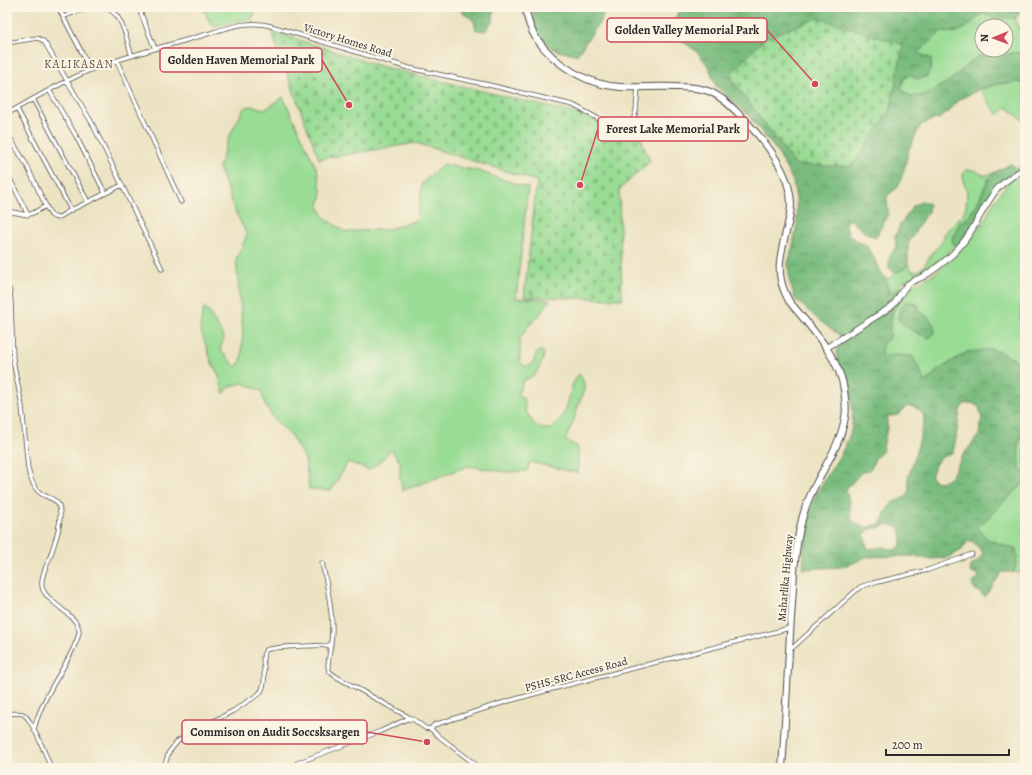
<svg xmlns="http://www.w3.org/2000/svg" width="1032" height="775" viewBox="0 0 1032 775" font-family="Alegreya,serif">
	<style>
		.grass { fill: #99dc94; stroke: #628460; fill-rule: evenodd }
		.forest { fill: url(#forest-crowns); stroke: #527454; fill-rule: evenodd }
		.cemetery { fill: url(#cemetery-stones); stroke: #628460 }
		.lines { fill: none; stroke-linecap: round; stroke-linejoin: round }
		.minor-casing { stroke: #484742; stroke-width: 5 }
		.secondary-casing { stroke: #484742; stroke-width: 7 }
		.trunk-casing { stroke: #484742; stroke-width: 8 }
		.minor { stroke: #fff; stroke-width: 3.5 }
		.secondary { stroke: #fff; stroke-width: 5.5 }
		.trunk { stroke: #fff; stroke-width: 6 }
		.labels { text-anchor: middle; stroke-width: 4; stroke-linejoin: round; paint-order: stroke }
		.street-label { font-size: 11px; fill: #2b2b2b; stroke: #fcf5e5 }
		.neighbourhood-label { font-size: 12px; letter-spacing: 1px; fill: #655345; stroke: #fcf5e5 }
		.leader { fill: none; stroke: #d1495b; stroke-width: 1.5 }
		.callout-dot { fill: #d1495b; stroke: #fcf5e5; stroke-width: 1.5 }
		.callout { fill: #fcf5e5; stroke: #d1495b; stroke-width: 1.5 }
		.callout-label { font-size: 12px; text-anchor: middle; font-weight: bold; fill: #2b2b2b }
	</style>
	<defs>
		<pattern id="forest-crowns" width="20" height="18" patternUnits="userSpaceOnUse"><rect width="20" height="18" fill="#7abc7e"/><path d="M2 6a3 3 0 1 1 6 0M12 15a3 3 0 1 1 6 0" fill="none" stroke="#649967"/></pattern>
		<pattern id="cemetery-stones" width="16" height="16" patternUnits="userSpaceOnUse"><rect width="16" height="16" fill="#99dc94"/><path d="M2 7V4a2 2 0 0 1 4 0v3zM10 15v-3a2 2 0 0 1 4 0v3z" fill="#84bd80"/></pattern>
	</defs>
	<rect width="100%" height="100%" fill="#fcf5e5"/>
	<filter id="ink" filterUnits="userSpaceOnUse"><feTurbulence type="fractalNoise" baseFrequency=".025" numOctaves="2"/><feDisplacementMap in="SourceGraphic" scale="8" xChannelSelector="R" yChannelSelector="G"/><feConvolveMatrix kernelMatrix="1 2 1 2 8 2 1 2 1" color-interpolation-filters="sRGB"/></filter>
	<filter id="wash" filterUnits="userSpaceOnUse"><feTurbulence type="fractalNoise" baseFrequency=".012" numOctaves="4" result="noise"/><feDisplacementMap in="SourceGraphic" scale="16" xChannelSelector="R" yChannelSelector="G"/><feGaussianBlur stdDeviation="0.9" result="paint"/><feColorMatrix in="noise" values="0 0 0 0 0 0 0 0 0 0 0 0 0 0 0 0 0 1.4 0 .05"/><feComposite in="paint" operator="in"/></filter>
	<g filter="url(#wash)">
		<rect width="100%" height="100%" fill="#ece3c3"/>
		<path class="grass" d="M202,7H251L255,12L252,19L242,20L214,27C208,22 207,14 202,7Z
			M983,13L994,19L1016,18L1017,26L1025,30V52L978,56L948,82L925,95L911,98L901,89L904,79L910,74L916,53L941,32H957L967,27ZM982,26H1006V50H982Z
			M1019,82L1025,84V122L1007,107L998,115L980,89L998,84Z
			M283,97L317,169L322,194L319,206L324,217L345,232L389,229L417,220L422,183L443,164L478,171L528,188L516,298L550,300L539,316L530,324L520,338V362L525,366H530L534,361L536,354L540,350L544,353L543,360L535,375L523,381L518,394L525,400V410L534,424L543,429H551C559,422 565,414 567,405C571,393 571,383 579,374L584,382V390L578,406L574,420L565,440L578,447V473L530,462L527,471L506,472L468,466L402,491L400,477V462L391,449L381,461L369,470L348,462L331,491L309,489L305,459L291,436L275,420L266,407L261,391L243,383L230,387L224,394L218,374L212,363L200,328L204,307L211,315L224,338L220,350L236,367L241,361L243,334L236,259L247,235L236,213L219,167L228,139L244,108L250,106L266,109Z
			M1025,158V297L1021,310V329L1025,336V368L1016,360L993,349L967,352L938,370L925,382L919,368L896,355L882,357C879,347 882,343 890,337V323L893,311L898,304L906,291L912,286L935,273L965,247L978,230L987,216L994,201L1007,184Z
			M967,170H975C985,177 984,176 995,172L988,180L977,204L972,210L969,217L959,224L953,243L956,246L921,275L903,281L901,287L889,294L886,279L892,277L895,273L904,269L908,264L911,270L916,272L924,266L933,252L942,242L945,233L954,223L963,214L966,207L967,190L964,184L963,174Z
			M1025,432V475L1020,468L1018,444Z
			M1025,483V574L1014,572L1017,557L1016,549L988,540L978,528L1004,501Z"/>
		<path class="forest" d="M459,7H494L493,21L485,31L476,30L474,21L459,9Z
			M533,7H606L601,20L577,55C571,52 565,53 558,51C549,48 536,36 534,26C532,21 533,13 533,7Z
			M680,7H1022L1016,18L994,19L983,13L967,27L957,32H941L917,53L931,58V67L927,77L916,79L910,74L904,79L901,89L911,97L925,95L948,82L978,56L1025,52V84L1019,82L998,84L980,89L958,100L949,111L941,118L932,120L921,125L909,149L904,170L898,187L887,196L888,214L876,237L864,232L849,218L845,224L848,233L856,241L866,245L873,256L879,269L886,279L889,294L901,287L906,291L898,304L893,311L890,323V337L883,343L881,352L882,357L896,355L912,356L919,369L925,382L938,370L967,352L993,349L1016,360L1025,368V432L1018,444L1020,468L1025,475V483L1004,501L978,528L988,540L1016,549L1017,557L1014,572H1002L985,597L978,591L973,588V583L979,577L976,573H971L970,570L972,565L979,560L983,553L973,541H968L962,550L947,558L933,559L911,556L865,557L858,561L841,567L803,569C804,544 804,518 816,495C826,475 849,447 852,425C854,409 851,392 845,377C843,371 838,364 837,357C836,350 840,343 845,339L821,322L795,299L790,283L788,263L793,246L797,223L796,199L793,181L776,150L748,115L716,86L709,67L697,52L680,39L672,27ZM902,44L890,111L796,165L729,76ZM972,403L979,407L982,420L979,435L963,455L951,477L945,481L937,482L931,477C937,459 936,460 953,452L956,438L960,410L964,404ZM909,406C916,407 924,411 924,420L918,446L908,478C908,482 909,484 909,488C909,500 898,498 891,504C886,509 884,518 880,524L868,527L860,526L854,522L851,518L849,501L846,490L847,488L858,476L862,472L867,471L872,467L875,458L882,452L887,428V418L889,416L898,415L904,408ZM890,524L900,528L902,537L901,546L894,550L884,547L868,549L864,536L868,530Z
			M1011,164L1018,169L1013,176L1000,183L960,244L956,246L953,243L952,240L953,236L959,224L969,217L972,210L977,204L988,180L995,172Z
			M922,201L929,204L928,212L922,220L908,244V264L904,269L895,273L888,267L890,256L896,246L895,237L900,225L913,206Z
			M1025,297V336C1018,323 1021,311 1025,297Z
			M906,302H912L918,305V311C929,318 934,320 935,333L929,338C916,333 907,328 898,319L900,309Z"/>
		<path class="cemetery" d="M818,18L903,45L890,111L852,166L796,165L729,76L765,38Z
			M271,31L383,67L586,116L618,133L635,123L650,161L619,190L622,299L524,297L537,181L416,143L319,159Z"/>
	</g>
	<g filter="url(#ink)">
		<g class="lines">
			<defs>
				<path id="minor" d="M58,7L91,70
					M140,11L155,49
					M63,17C77,11 104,0 116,15C124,23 128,45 132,56
					M7,43L37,38L42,40L45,43L92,123L122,185L162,269
					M117,61L181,202
					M49,90L76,136L105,193
					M33,99L88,202
					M17,109L71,210
					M7,114C34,98 61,83 90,70C125,56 162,47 197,37C222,30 245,19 271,26L409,68L489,85L573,105L608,124L616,127L620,128L625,127L631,123L633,120L636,111L638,87
					M7,133L26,164L46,206
					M7,173L28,215
					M7,211L28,215L35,212L46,206L51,215L54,217L58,218L71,210L88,202L122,185
					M7,285L10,292L11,302L13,360L22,406L28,469C30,477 33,486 38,491C47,500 60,496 60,513C61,528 54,544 50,557C46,567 39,580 43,590C50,605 81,617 79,633C76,648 61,671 53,685C45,699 38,713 34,729
					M322,563C327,584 332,607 332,629C332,641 329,654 328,666L329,671L335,676L412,719
					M789,651L860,587L869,584L928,570L972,554
					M7,714C12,714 18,712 23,714C32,718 47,758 51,768
					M297,763L381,731L407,719H413L425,728L431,729
					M162,768L165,764L169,752L178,741L206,725L233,711L259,694C266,686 264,677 264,667C263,662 262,654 266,650C271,646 321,646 331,645
					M480,768L436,734L431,729L432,727L434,725L505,702L552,689L790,628"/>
				<path id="secondary" d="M826,348L891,307C898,301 900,292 907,285C912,280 920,279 926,275C938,267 952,256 961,245C976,228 983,205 998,188C1005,180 1016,174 1025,168"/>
				<path id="trunk" d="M525,7C527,18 530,29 536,38C555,65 587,85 620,87C638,88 657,86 675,87C685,87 695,87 705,90C719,94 731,106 741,116C763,139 790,170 791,204C791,212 789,220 787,228C780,255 774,275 789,301C809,326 840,357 844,390C845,399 847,409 845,417C840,451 815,477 805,509C795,540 794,572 792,604C788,659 786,714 782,768"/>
			</defs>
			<use href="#minor" class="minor-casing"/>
			<use href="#secondary" class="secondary-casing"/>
			<use href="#trunk" class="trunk-casing"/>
			<use href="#minor" class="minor"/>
			<use href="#secondary" class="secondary"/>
			<use href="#trunk" class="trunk"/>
		</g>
	</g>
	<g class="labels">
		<g class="street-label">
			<text transform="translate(348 40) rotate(17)" y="4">Victory Homes Road</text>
			<text transform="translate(785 578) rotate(-85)" y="4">Maharlika Highway</text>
			<text transform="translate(576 674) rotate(-15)" y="4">PSHS-SRC Access Road</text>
		</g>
		<g class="neighbourhood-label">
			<text x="79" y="68">KALIKASAN</text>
		</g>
	</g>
	<path class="leader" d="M815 84L767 30M349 105L322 60M580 185L598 129M427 742L367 732"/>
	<g class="callout-dot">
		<circle cx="815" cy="84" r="4"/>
		<circle cx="349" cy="105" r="4"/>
		<circle cx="580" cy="185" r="4"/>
		<circle cx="427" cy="742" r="4"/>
	</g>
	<g class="callout">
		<rect x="607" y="18" width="160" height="24" rx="4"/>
		<rect x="160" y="48" width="162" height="24" rx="4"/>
		<rect x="598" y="117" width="150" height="24" rx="4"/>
		<rect x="182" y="720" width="185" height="24" rx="4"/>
	</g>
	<g class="callout-label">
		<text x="687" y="34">Golden Valley Memorial Park</text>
		<text x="241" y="64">Golden Haven Memorial Park</text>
		<text x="673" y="133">Forest Lake Memorial Park</text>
		<text x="275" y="736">Commison on Audit Soccsksargen</text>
	</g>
	<rect width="1032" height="775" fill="none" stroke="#fcf5e5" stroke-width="24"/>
	<g transform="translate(994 38) rotate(269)"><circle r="19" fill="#fcf5e5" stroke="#a8a49b"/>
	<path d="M0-3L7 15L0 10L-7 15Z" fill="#d1495b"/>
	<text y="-6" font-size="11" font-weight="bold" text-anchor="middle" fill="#2b2b2b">N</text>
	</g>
	<path d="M886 749v6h123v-6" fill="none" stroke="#2b2b2b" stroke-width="2"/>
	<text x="892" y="749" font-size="12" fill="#2b2b2b" stroke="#fcf5e5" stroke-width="3" paint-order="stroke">200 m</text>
</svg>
